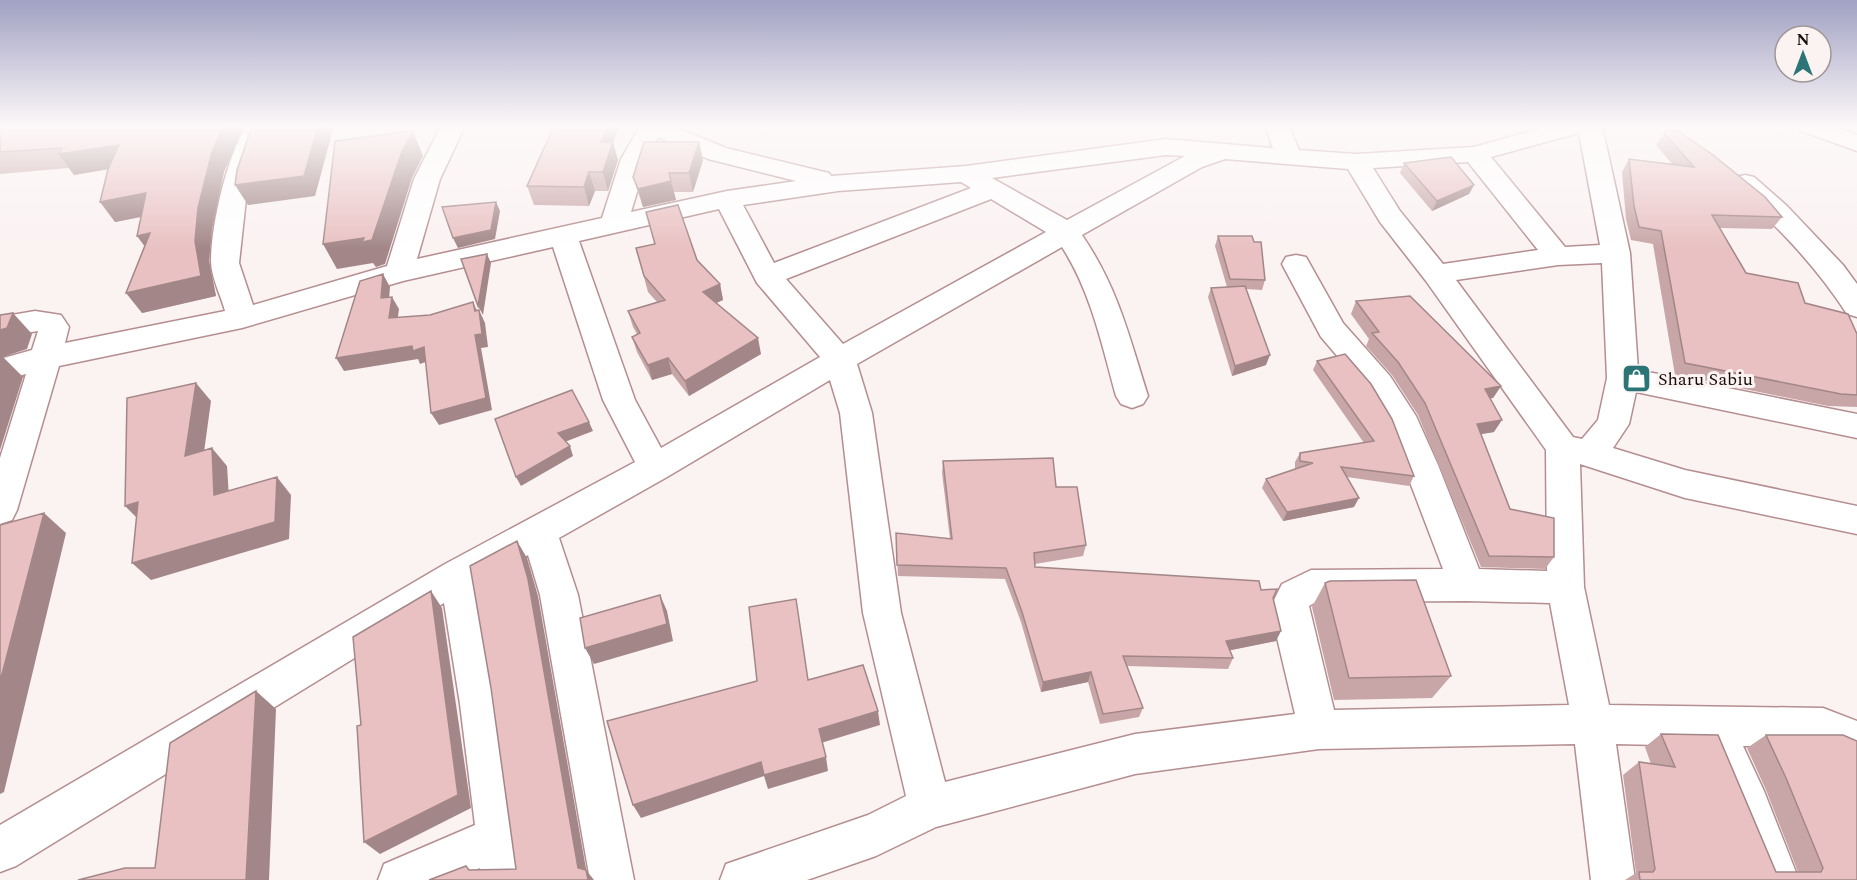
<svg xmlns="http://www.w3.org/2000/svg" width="1857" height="880" viewBox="0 0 1857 880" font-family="Spectral,serif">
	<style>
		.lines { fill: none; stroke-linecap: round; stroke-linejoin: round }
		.minor-casing { stroke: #b48e90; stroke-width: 3 }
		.minor { fill: #fff; fill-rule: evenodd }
		.wall { fill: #c8a6a7 }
		.shaded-wall { fill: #a38788 }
		.building { fill: #e9c1c2; stroke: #a38788; stroke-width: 1.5 }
		.labels { text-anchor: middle; stroke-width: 6; stroke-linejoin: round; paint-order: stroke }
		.poi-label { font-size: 18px; fill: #180b0c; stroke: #fbf2f2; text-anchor: start }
	</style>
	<rect width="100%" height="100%" fill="#fbf2f2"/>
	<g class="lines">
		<defs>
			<path id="minor" d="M246,126H270L264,136L247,190L239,263L253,305L387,266L414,179L441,126H465L440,179L417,259L602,218L621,159L640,126H673L726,148L829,173L831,176L966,166L1166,139L1273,148L1265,126H1289L1299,150L1356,154L1474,147L1549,126H1602L1630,253L1638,370L1857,414V438L1636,392L1629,424L1613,448L1685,470L1857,506V534L1685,498L1580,464L1584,587L1609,705L1823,708L1857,721V761L1822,746H1743L1764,791L1799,880H1755L1724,797L1701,746L1616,744L1635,880H1591L1575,744L1319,749L1135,774L936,827L876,856L807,880H720L726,864L868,815L906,796L863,613L840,413L830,380L667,477L559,538L578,595L634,880H590L540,595L528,555L478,582L500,704L526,880H482L480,868L452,880H378L384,864L475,825L460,704L444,603L16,866L0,872V825L445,564L635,462L603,400L553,247L403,281L242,328L59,366L17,510L12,520L0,524V458L26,374L0,381V359L32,350L38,331L0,337V317L35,311L61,315L69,327L65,343L225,311C221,296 211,277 211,261C211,225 227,157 246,126ZM1579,133L1600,245L1565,247L1491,157ZM658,137L708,159L796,181L727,191L631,212L647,159ZM1166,155L1185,156L1067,220L992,178ZM1225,159L1348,169L1380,222L1426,281L1546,450L1547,571L1479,569L1438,465L1416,416L1390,376L1343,323L1306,257L1296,255L1286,257L1282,264L1321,337L1368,392L1389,427L1443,569L1311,570L1282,584L1270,608L1295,714L1135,734L945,782L901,613L872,413L857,364L1062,247C1091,292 1102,345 1116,396L1121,404L1132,408L1143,404L1148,396C1129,336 1118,288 1082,235L1202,167ZM1468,162L1538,250L1443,264L1400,211L1373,168ZM961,182L971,188L774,263L743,205L838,191ZM991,199L1046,232L843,344L786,279ZM719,209L757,283L820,357L661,448L635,400L579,241ZM1602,263L1607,378L1598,420L1582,439L1573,437L1456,280L1558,265ZM1467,601L1550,603L1569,705L1334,710L1309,606L1316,602Z
				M1798,126H1832L1857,135V151L1801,131Z
				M1745,175L1754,177L1787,206L1843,265L1857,284V317L1847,314C1816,266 1778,227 1736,189L1732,183L1736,177Z"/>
		</defs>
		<use href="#minor" class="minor-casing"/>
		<use href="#minor" class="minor"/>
	</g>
	<path class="wall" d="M0,126L224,172L212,229L209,261L216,296L142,313L145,246L137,236L141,217L115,222L108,169L74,175L69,168L0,174Z
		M1664,133L1782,217L1772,229L1719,228L1746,273L1805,303L1857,334V407L1828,406L1675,375L1653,244L1631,240L1626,219L1622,172L1629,159L1673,165L1656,145Z
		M699,142L703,160L693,192H674L676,200L643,207L633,177Z
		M613,143L618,160L608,191H595L589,206L534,205L527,186Z
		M1404,163L1474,185L1469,194L1432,211L1400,173Z
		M646,212L697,260L720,284L723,300L716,303L761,354L689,396L672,374L652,380L637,352L632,337L637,334L633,327L628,311L657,302L648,292L636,248L655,244Z
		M1218,236L1265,280L1262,290L1246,289L1266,365L1232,376L1208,297L1211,288L1227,287L1215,246Z
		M1356,301L1501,386L1493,398H1490L1494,432L1481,434L1510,509L1554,557L1545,569L1481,567L1418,415L1392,375L1366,346L1369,339L1351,314Z
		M1317,361L1414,476L1409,486L1347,477L1354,507L1283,521L1262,488L1266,479L1295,469V462L1300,453L1364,443L1313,370Z
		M943,461L1056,487L1086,545L1083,556L1035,564V567L1261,590L1273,598L1276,641L1230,650L1233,658L1228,669L1127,666L1143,708L1139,717L1100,724L1088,682L1041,692L1021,622L1005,579L898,576L896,533L950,539L942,473Z
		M1325,583L1451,676L1432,698L1334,700L1312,607Z
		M1661,734L1776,872H1798L1766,790L1747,748L1766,735L1857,880H1625L1636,873L1623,775L1639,762L1651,764L1645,747Z"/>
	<path class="shaded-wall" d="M223,126H244L224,172L212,229L209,261L216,296L142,313L126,293L195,241L198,208L212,152Z
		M318,126H334L315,196L248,205L235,185Z
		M608,126H620L613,143L618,160L608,191L603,172L601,142Z
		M413,131L423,156L412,178L385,264L376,267L373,263L337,269L323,244L364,238L401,154Z
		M699,142L703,160L693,192L689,173Z
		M119,145L133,165L74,175L59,154Z
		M589,172L595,191L589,206L584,187Z
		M671,181L676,200L643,207L638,189Z
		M1474,185L1469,194L1432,211L1437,201Z
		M146,193L160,213L115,222L100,202Z
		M496,202L500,211L495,239L458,248L453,238Z
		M150,233L152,256L137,236Z
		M487,254L491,263L483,315L478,306Z
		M383,274L390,287L388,311L381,298Z
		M720,284L723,300L707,307L703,292Z
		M392,297L399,309L396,331L389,318Z
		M473,302L479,315V310L485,323L488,347L481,348L492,410L439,425L431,413L475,335V311Z
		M13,313L32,334L27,349L3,357L23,377L0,450V330Z
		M758,338L761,354L689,396L685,381Z
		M412,346L424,347L431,360L420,364L418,359L344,371L336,358Z
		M1270,355L1266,365L1232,376L1235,366Z
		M668,358L672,374L652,380L648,365Z
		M196,383L211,401L201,474L185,456Z
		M1501,386L1493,398L1477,401L1485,389Z
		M1502,420L1494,432L1470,436L1477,424Z
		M589,422L593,431L562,443L558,433Z
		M570,446L573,456L521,486L516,477Z
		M212,448L227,466L230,513L214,495Z
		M277,477L291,495L289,539L151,580L132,563Z
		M1359,498L1354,507L1283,521L1287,512Z
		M138,502L143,524L125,506Z
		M44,513L66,533L4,792L0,794V682Z
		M517,541L527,558L538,596L588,880L578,868Z
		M431,591L442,608L471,808L380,854L364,842Z
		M660,595L667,611L673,641L594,664L585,648Z
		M1281,631L1276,641L1222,652L1226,641Z
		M1091,672L1088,682L1041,692L1043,682Z
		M256,691L276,709L269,880H246Z
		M878,711L880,725L821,743L819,729Z
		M826,757L828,771L768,789L764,776L641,818L633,805L761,762Z
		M586,870L594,880H588Z"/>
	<path class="building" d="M0,126H223L212,152L198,208L195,241L201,276L126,293L150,233L137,236L146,193L100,202L108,169L119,145L59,154L62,148L0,152Z
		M252,126H318L304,176L235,185L237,170Z
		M554,126H608L601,142H613L603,172H589L584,187L527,186Z
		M1671,126L1713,155L1765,197L1782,217L1712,215L1746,273L1798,283L1805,303L1848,314L1857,334V395L1841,394L1685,363L1661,231L1639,227L1634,206L1629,159L1694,167L1664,133Z
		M413,131L401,154L372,240L362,242L364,238L323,244L335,141Z
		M644,142H699L689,173H669L671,181L638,189L633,177Z
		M1451,157L1474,185L1437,201L1404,163Z
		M496,202L491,230L453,238L442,207Z
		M678,205L697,260L720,284L703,292L758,338L685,381L668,358L648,365L632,337L640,333L628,311L665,300L644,276L636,248L655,244L646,212Z
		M1218,236H1252L1254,242H1261L1265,280L1230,279Z
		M487,254L478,306L461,259Z
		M383,274L381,298L392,297L389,318L430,315L473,302L475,311L479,310L482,334L475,335L486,398L431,413L424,347L413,351L412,346L336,358L360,281Z
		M1245,286L1270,355L1235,366L1211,288Z
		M1410,296L1501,386L1485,389L1502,420L1477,424L1510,509L1554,518V557L1489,556L1425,403L1398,362L1372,333L1379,332L1356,301Z
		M13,313L7,328L0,330V315Z
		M1345,354L1371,384L1392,419L1414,476L1341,467L1359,498L1287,512L1266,479L1313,463L1300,461V453L1374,441L1317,361Z
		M196,383L185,456L212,448L214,495L277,477L275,522L132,563L138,502L125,506L127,398Z
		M572,390L589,422L558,433L570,446L516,477L495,419Z
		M1053,458L1056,487H1077L1086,545L1034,553L1035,567L1259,581L1261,590L1277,589L1273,598L1281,631L1226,641L1233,658L1123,656L1143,708L1103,714L1091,672L1043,682L1022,612L1006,568L897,565L896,533L952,539L943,461Z
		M44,513L0,682V525Z
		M517,541L528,579L578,868L586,870L588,880H429L466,866L469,870L516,869L491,688L470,566Z
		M1416,580L1451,676L1349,678L1325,583L1330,581Z
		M431,591L458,795L364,842L357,726L361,725L353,637Z
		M660,595L667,624L585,648L580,618Z
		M796,599L808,680L863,665L878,711L819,729L826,757L764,775L761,762L633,805L607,721L757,681L749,607Z
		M256,691L246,880H78L125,868H155L170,743Z
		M1661,734L1718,735L1776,872H1821L1823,868L1786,778L1766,735H1843L1857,741V880H1640L1639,872H1653L1655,869L1639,762L1675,767Z"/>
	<linearGradient id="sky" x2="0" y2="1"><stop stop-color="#a1a1c3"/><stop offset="0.51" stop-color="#fdf9f9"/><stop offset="1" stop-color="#fdf9f9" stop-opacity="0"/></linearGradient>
	<rect width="1857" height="249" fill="url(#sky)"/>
	<defs>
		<symbol id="shop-square" viewBox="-11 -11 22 22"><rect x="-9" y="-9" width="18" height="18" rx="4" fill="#2b7576" stroke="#fbf2f2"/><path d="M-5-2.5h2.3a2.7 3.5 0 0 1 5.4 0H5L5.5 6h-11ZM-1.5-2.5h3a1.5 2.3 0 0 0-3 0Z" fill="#fff"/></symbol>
	</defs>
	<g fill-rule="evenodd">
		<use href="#shop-square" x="1620" y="362" width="33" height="33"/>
	</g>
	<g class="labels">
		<g class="poi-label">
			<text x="1658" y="385">Sharu Sabiu</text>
		</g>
	</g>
	<g transform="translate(1803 54)"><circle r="28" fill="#fbf2f2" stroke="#a09696" stroke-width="1.5"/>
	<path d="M0-4.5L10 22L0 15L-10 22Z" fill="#2b7576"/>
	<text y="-9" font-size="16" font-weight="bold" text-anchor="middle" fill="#180b0c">N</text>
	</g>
</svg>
